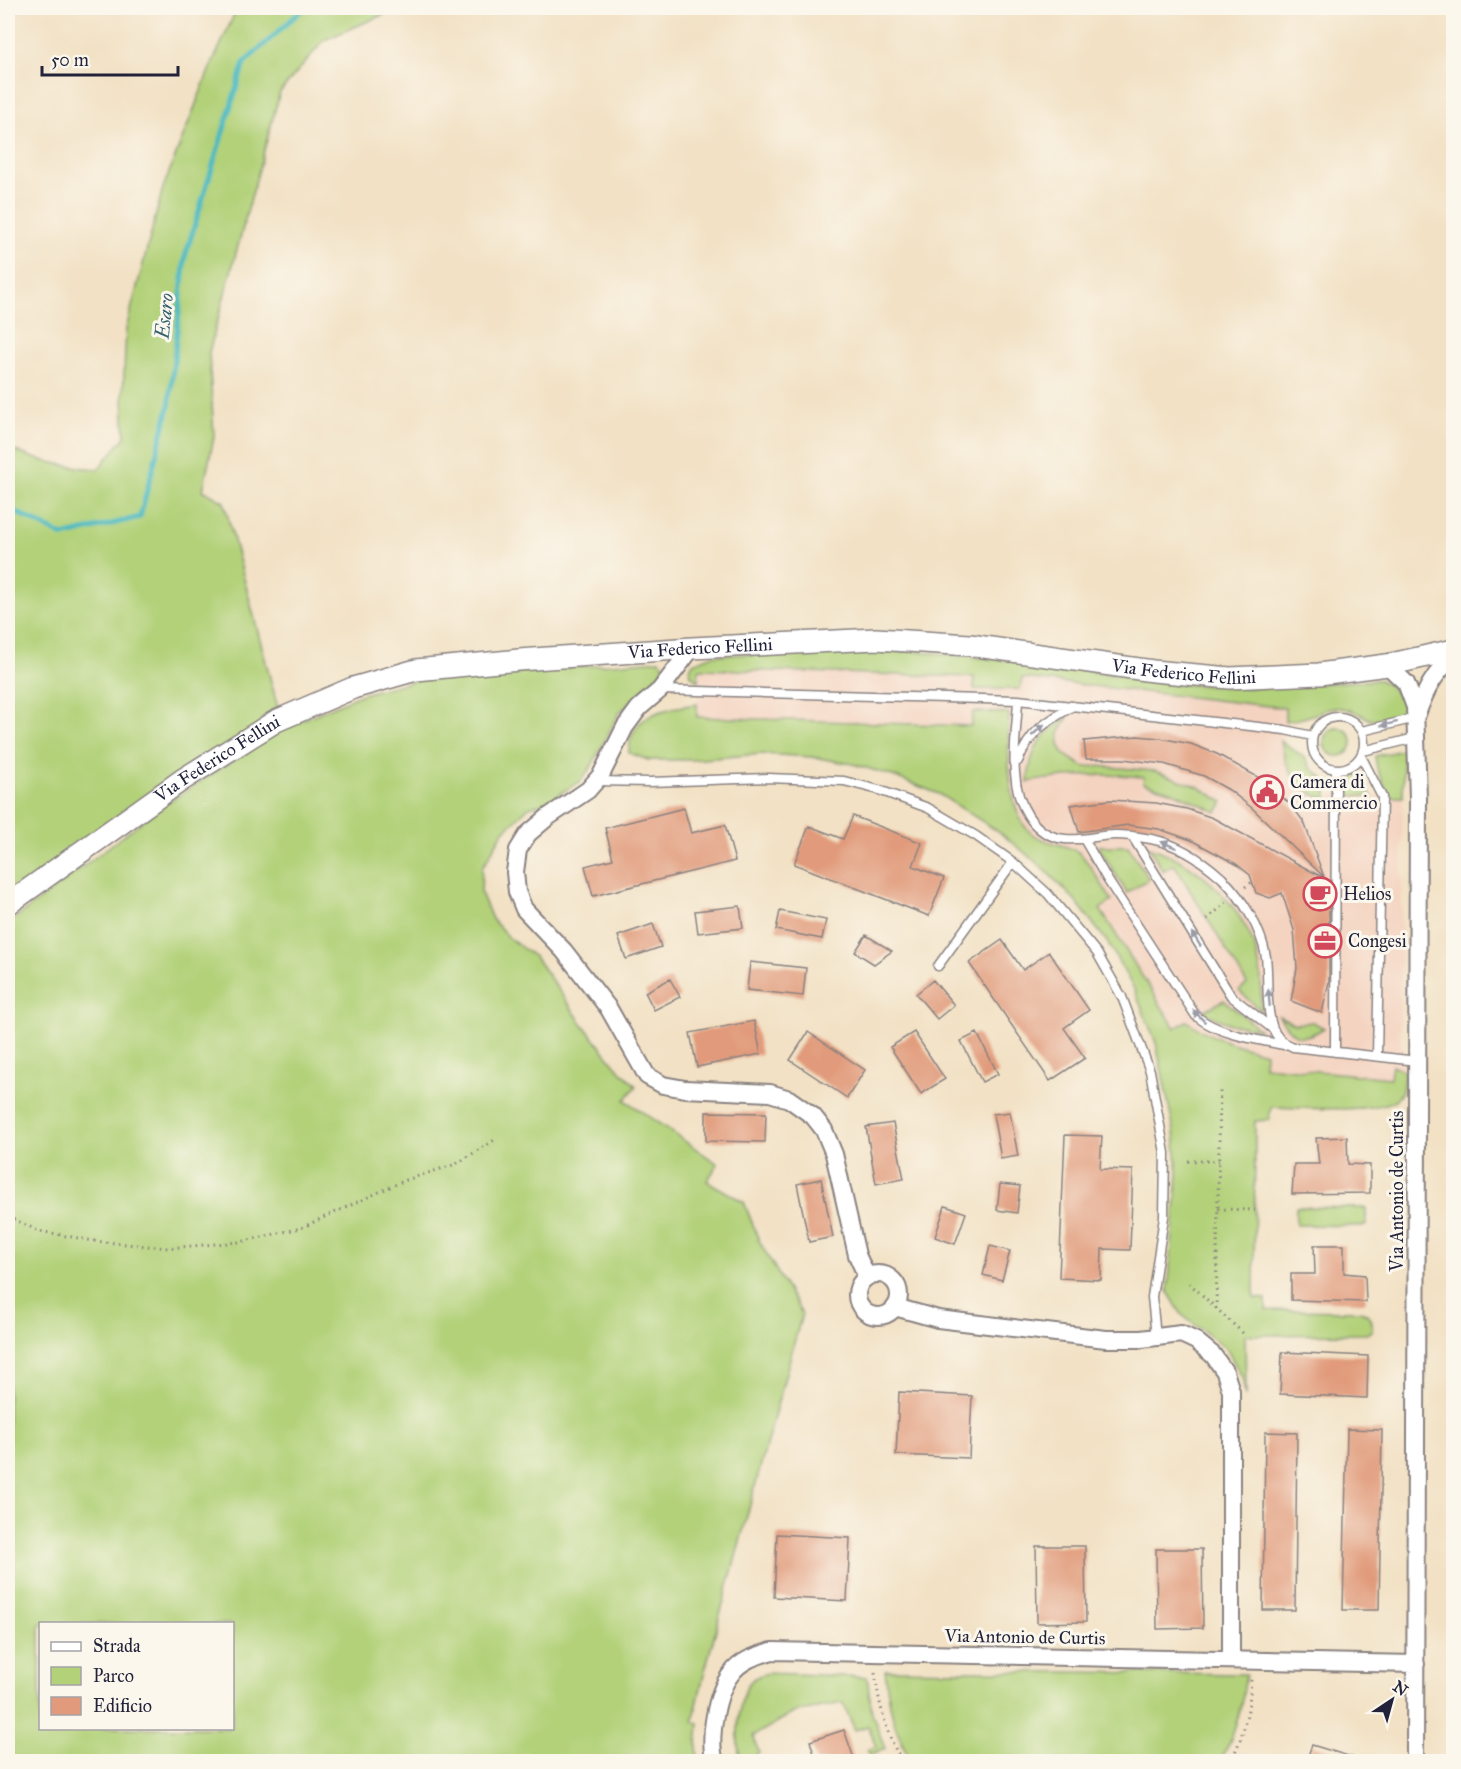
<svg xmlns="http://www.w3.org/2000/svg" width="1461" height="1769" viewBox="0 0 1461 1769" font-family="'IM FELL Great Primer',serif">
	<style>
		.built { fill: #f4d3c0 }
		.green { fill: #b2d179; stroke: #6a7a5a; stroke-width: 1.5; fill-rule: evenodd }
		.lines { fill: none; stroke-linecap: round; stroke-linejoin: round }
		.stream { stroke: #4ab9c1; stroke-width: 5 }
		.building { fill: #e19b7c }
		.service-casing { stroke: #8a8280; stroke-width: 11 }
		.minor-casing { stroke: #8a8280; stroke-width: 20 }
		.tertiary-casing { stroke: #8a8280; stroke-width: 24 }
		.path { stroke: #8a8280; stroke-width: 3; stroke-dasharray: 1.5 4.5; stroke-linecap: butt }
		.service { stroke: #fff; stroke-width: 8 }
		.minor { stroke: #fff; stroke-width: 16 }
		.tertiary { stroke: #fff; stroke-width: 21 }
		.oneway { fill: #9c9ca7 }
		.labels { text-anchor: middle; stroke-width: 6; stroke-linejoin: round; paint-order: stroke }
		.street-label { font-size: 18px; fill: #22223b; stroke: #fbf7ec }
		.poi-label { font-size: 18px; fill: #22223b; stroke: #fbf7ec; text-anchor: start }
		.water-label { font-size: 20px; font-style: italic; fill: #325e71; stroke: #fbf7ec }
	</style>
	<rect width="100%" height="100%" fill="#fbf7ec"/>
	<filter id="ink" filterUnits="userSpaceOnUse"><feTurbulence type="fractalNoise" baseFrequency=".0167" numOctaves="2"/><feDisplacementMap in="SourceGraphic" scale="12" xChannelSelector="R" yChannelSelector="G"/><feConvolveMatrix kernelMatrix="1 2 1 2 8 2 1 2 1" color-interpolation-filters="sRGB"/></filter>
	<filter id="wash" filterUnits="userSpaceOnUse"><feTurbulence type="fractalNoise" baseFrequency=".008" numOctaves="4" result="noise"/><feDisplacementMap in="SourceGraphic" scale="24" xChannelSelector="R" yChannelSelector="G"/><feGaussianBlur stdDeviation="1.35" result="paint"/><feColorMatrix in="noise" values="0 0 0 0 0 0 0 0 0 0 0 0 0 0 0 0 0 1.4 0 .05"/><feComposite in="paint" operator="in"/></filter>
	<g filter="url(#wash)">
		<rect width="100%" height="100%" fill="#f2e1c4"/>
		<path class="built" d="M699,669L975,677V689L1021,678L1286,708L1285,730L1281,741L1327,799L1336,794L1403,797L1400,1035L1404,1071L1392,1065L1391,1079L1264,1066L1265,1053L1219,1039L1200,1030L1187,1021L1175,1028L1100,908L1112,902L1080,852L1040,839L1029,832L1020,818L1012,792L1008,765L1009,713L973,712L972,726L697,717Z"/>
		<path class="green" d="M237,8H399L324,40L280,92L209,352L214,437L203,490L224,502L279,712L8,895V447C35,462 68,467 98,469L125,437L123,398L126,329L163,188L208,73Z
			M914,651L1024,662L1178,684L1249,688L1380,680C1391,686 1399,694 1405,705C1400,719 1384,718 1371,720C1324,693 1327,719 1285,721V708L1022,678L1020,689H974V677L699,669L698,681L691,675L690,669L693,663L713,655Z
			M659,660L663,663V671L619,713L591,767L580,782L544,803L529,807L503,832L482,868L481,893L492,919L510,939L536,958L581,1022L615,1065L636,1086L625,1100L718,1164L707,1181L744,1202L760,1243L802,1314L705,1670L693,1722L699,1724L697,1746L698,1761L8,1762V924L162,806L286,727L362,694L418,680ZM40,1624H232V1728H40Z
			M697,704V717L971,726L973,712L1009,713C1008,744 1005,811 1031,833C1045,844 1064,843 1078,852C1086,856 1106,892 1112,901L1100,909L1175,1028L1187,1021C1210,1038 1237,1045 1265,1053L1264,1066L1390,1078L1392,1065L1404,1071C1403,1080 1405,1091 1397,1098C1379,1115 1297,1107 1271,1107L1269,1120L1255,1121L1254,1298L1266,1299V1310L1360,1311C1371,1315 1373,1319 1372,1330L1367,1334L1245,1335L1246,1397L1242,1377L1226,1348L1182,1315L1168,1292L1178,1174L1174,1131L1156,1043L1134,989L1108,943L1075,900L1041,866L999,832L939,794L890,775L853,764L812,757L762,754L690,760H648L629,753C629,713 665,709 697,704Z
			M1068,717L1059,733V745L1065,755L1084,767L1097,766L1155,771L1199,787L1223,802L1217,812L1173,792L1143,783L1144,777C1105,773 1067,775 1028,782C1030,750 1040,734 1068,717Z
			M1324 742a14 14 0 1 1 28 0a14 14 0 1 1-28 0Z
			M1281,741L1305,758L1311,768L1322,777L1327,785V799C1297,792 1285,770 1281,741Z
			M1403,750V797H1390L1377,769L1375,756Z
			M1358,773L1372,797L1344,795L1345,779Z
			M1098,846H1128L1149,879L1127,893Z
			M1149,847C1202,864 1251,912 1260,969C1262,982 1261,997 1261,1011L1239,991L1247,984L1174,864L1163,871Z
			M1224,1000L1259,1029L1230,1024L1202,1012Z
			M1279,1016L1295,1024L1313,1022L1324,1028C1300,1043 1293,1038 1279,1016Z
			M1296,1207L1366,1208V1226L1296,1225Z
			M885,1670L1246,1674C1242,1705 1236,1735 1220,1761L912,1762C893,1730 889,1705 885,1670Z
			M769,1673L867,1677L872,1713L885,1749L871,1755L867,1750L877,1746L868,1726L855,1730L843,1703L795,1712L753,1736L759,1752L750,1761H741C735,1741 737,1698 751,1681C756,1676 762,1674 769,1673Z"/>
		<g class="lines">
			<path class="stream" d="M8,508L63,536L140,517L169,407L185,257L244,63L304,8"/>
		</g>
		<g id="blocks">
			<path class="building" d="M1137,736L1160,738L1191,744L1217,754L1263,780L1291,805L1304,822L1324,877L1252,808L1229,790L1204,776L1164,764L1123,759H1086L1084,741Z
				M1110,800L1156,803L1187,809L1213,818L1324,878L1329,900V982L1322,1013L1291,1001L1297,968L1294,930L1282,893L1270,898L1256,893L1250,875L1236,864L1191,840L1159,829L1128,825L1079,832L1071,805Z
				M684,808L691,833L725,825L735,861L593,896L585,866L613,859L605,828Z
				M853,816L922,843L913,866L944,878L929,916L794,864L809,826L843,839Z
				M740,906L743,928L698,933L695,911Z
				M780,911L826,920L822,939L776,930Z
				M653,924L661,947L626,959L618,936Z
				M866,935L892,951L874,964L855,952Z
				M1002,940L1023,970L1049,952L1089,1010L1064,1028L1085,1058L1050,1081L969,963Z
				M750,962L806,968L803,996L747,990Z
				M670,979L680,997L654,1010L645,992Z
				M933,980L954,1005L937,1019L916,994Z
				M754,1021L761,1054L697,1067L690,1033Z
				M808,1032L865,1070L847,1098L790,1060Z
				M914,1032L945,1079L921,1094L890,1047Z
				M977,1033L998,1074L982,1082L961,1041Z
				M706,1112L766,1113L765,1142L706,1141Z
				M1010,1112L1018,1156L1001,1159L993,1114Z
				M893,1123L904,1179L876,1184L866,1127Z
				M1065,1135L1102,1136L1100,1169L1133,1170L1130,1250L1102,1249L1101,1280L1059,1278Z
				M1347,1137L1348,1164L1370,1165V1193L1292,1194L1294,1164H1319L1316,1138Z
				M821,1179L833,1237L809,1242L797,1184Z
				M1000,1184L1020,1186L1017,1213L997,1210Z
				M945,1206L966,1213L955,1244L935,1237Z
				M1314,1245H1344V1273L1365,1275L1366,1302L1291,1300V1274H1315Z
				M990,1246L1010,1251L1002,1280L983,1275Z
				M1282,1352L1368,1356L1367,1398L1280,1394Z
				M899,1392L972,1396L969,1458L896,1455Z
				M1347,1429L1382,1430L1379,1610H1343Z
				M1265,1432L1297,1433L1295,1610H1263Z
				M777,1534L850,1538L847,1601L774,1597Z
				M1036,1546H1085L1086,1622L1037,1623Z
				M1156,1549H1202L1203,1628L1157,1629Z
				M844,1730L855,1761H816L810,1741Z
				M1312,1745L1355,1758L1354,1761H1306Z"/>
		</g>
	</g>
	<g filter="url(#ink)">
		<use href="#blocks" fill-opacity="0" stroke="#8a8280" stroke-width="1.5"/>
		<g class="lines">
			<defs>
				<path id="service" d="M661,690L1018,700L1285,730L1312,736
					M1018,700C1017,724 1013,749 1015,773C1017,803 1032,836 1065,839C1082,841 1099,835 1115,835C1127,835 1140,837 1151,839C1178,844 1203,861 1222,878C1243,899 1261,928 1266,957C1269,978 1264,1021 1278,1037C1281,1042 1288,1044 1293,1047L1417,1061
					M1312 743a26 26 0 1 1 52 0a26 26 0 1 1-52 0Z
					M1362,731L1416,718
					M1363,751L1415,738
					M1361,756L1382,797L1377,1056
					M1018,761C1031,730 1046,722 1073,706
					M596,781L650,782L768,778L844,781L879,790L928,808L976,836L1013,862L1048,894L1097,953L1122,997L1150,1071L1165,1153L1164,1217L1152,1297L1156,1337
					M1132,836L1231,996L1274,1030
					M1084,839L1107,879L1196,1016C1220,1035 1254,1039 1284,1045
					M938,966L1013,862
					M1335,1052L1336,769"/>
				<path id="minor" d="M692,648L660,690L639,708L625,727L601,775L588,790L548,817L528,834L518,850L515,872L517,892L524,909L564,951L609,1009L647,1076L663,1085L685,1089L770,1093L789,1099L813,1116L824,1130L834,1154L857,1255L867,1277
					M1387,665L1406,683L1415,707L1418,798L1415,1762
					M1417,714C1425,692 1434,672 1454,657
					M857 1295a21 21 0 1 1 42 0a21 21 0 1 1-42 0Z
					M895,1307L938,1319L1106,1339H1141L1181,1334L1196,1341L1213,1355L1225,1372L1231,1391V1660
					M715,1762C708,1739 716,1693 731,1674C741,1660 756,1656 772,1651L1416,1664"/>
				<g id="tertiary">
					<path id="s1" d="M8,904L182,780L276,721L353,688L416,670L519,660L692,648L876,639L970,645L1153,671L1230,678L1319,674L1387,665L1454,650"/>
				</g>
			</defs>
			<use href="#service" class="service-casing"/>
			<use href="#minor" class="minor-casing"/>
			<use href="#tertiary" class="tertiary-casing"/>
			<path class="path" d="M1245,887L1252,882
				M1207,919L1226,903
				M1188,1161H1219
				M1218,1209L1255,1210
				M8,1217L39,1231L94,1241L168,1248L240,1242L301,1228L403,1181L456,1164L496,1139
				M1189,1283L1245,1335
				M1216,1309L1220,1091
				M875,1673C879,1705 886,1733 902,1762
				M1230,1762C1245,1735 1250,1707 1251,1678"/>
			<use href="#service" class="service"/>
			<use href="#minor" class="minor"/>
			<use href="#tertiary" class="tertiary"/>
		</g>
		<defs><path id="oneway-solid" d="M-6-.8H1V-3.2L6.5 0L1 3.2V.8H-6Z" transform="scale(1.5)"/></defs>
		<g class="oneway">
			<use href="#oneway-solid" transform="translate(1389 724) rotate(166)"/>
			<use href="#oneway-solid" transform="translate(1038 730) rotate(-42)"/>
			<use href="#oneway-solid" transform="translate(1169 845) rotate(-158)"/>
			<use href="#oneway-solid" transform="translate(1196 939) rotate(-122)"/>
			<use href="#oneway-solid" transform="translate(1269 998) rotate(-95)"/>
			<use href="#oneway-solid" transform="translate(1199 1016) rotate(-135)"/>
		</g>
	</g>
	<defs>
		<symbol id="civic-ring" viewBox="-11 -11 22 22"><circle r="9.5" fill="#fbf7ec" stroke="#d1495b" stroke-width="1.5"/><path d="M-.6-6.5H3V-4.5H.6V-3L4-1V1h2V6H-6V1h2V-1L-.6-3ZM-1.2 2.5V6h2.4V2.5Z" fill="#d1495b"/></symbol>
		<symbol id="cafe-ring" viewBox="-11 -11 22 22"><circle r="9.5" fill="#fbf7ec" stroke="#d1495b" stroke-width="1.5"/><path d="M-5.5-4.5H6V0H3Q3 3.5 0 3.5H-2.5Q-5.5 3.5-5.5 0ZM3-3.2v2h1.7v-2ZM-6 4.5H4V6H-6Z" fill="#d1495b"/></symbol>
		<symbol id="office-ring" viewBox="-11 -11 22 22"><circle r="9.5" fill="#fbf7ec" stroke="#d1495b" stroke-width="1.5"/><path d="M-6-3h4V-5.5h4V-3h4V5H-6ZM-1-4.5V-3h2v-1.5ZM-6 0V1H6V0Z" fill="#d1495b"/></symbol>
	</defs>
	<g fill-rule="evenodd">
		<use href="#civic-ring" x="1248" y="773" width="38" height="38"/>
		<use href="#cafe-ring" x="1301" y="875" width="38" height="38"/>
		<use href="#office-ring" x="1306" y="922" width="38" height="38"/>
	</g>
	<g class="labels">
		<g class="street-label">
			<text dy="6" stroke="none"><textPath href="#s1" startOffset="759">Via Federico Fellini</textPath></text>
			<text dy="6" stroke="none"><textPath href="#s1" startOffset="1245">Via Federico Fellini</textPath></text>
			<text dy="6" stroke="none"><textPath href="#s1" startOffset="255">Via Federico Fellini</textPath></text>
			<text transform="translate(1397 1191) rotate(-90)" y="6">Via Antonio de Curtis</text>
			<text transform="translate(1025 1637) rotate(1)" y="6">Via Antonio de Curtis</text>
		</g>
		<g class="poi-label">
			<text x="1290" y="788">Camera di<tspan x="1290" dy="21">Commercio</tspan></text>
			<text x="1343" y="900">Helios</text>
			<text x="1348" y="947">Congesi</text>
		</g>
		<g class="water-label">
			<text transform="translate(164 316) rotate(-84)" y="7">Esaro</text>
		</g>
	</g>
	<rect width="1461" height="1769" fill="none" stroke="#fbf7ec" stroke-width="30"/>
	<rect x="39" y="1622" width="195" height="108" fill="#fbf7ec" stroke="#a4a2a5" stroke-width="1.5"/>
	<rect x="51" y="1642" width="30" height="9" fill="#ffffff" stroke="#a4a2a5" stroke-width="1.5"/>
	<text x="93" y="1652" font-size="18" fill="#22223b">Strada</text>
	<rect x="51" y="1667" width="30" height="18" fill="#b2d179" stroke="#a4a2a5" stroke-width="1.5"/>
	<text x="93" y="1682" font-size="18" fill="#22223b">Parco</text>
	<rect x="51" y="1697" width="30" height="18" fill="#e19b7c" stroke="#a4a2a5" stroke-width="1.5"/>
	<text x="93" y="1712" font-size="18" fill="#22223b">Edificio</text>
	<g transform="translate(1392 1700) rotate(36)" stroke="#fbf7ec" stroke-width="4.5" paint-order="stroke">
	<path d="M0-4.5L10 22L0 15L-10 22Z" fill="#22223b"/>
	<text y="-9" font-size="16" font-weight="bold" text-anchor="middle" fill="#22223b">N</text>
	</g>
	<path d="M42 66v9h136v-9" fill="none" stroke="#22223b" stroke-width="3"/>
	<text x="51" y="66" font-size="18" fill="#22223b" stroke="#fbf7ec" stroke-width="4.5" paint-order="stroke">50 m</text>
</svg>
